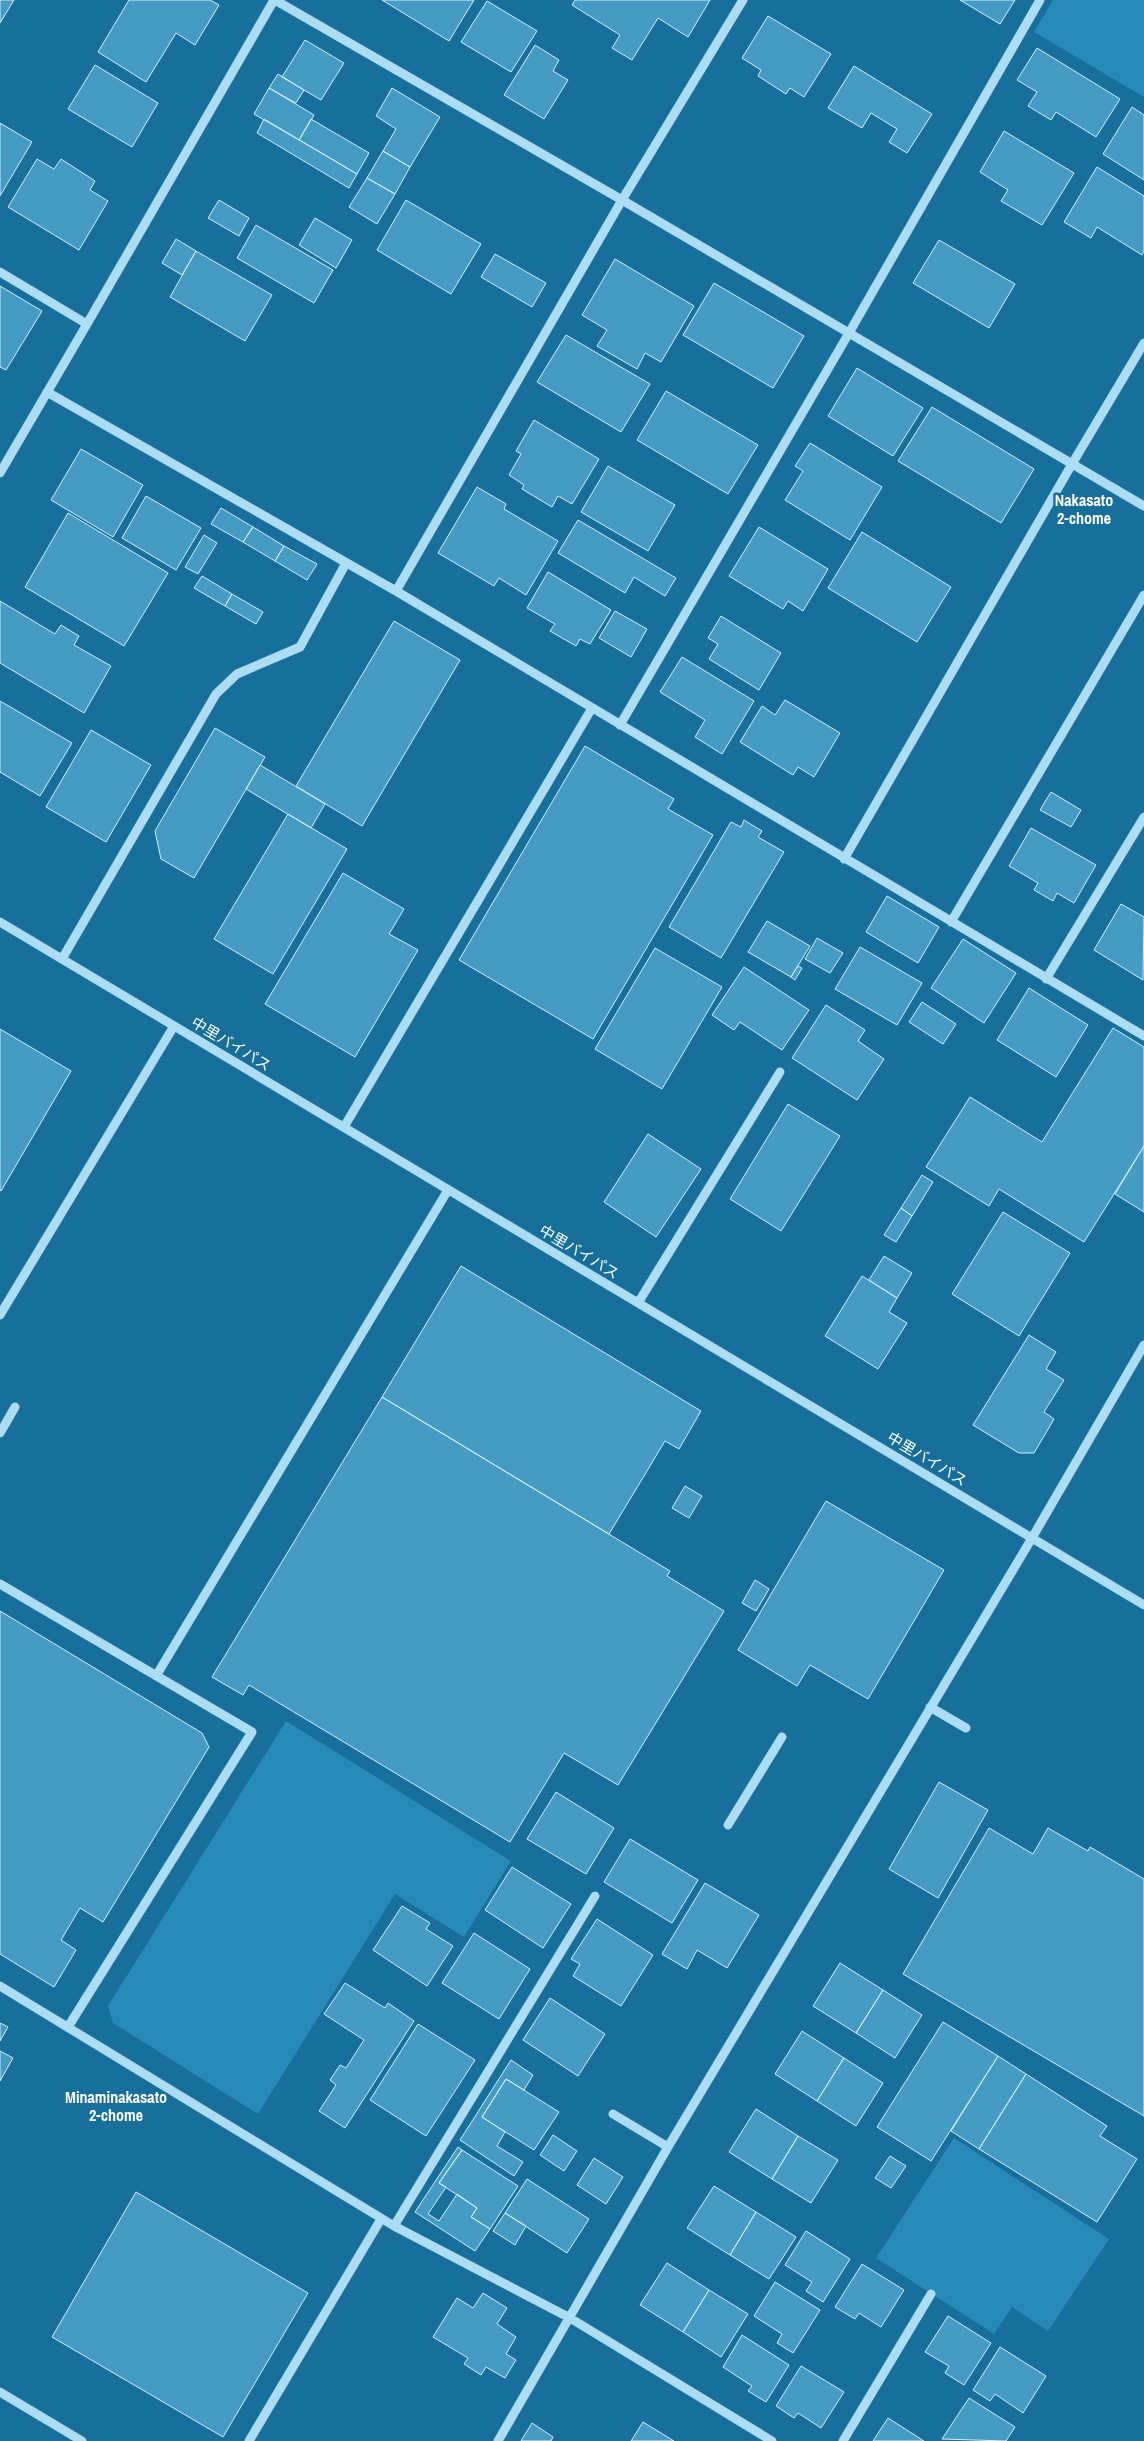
<svg xmlns="http://www.w3.org/2000/svg" width="1144" height="2441" viewBox="0 0 1144 2441" font-family="'Archivo Narrow','Noto Sans JP',sans-serif">
	<style>
		.green { fill: #278ab8 }
		.building { fill: #449bc3; stroke: #d5f0fc }
		.lines { fill: none; stroke-linecap: round; stroke-linejoin: round }
		.minor { stroke: #adddf2; stroke-width: 9 }
		.labels { text-anchor: middle; stroke-width: 5; stroke-linejoin: round; paint-order: stroke }
		.street-label { font-size: 15px; fill: #fff; stroke: #17709b }
		.neighbourhood-label { font-size: 16px; font-weight: bold; fill: #fff; stroke: #17709b }
	</style>
	<rect width="100%" height="100%" fill="#17709b"/>
	<path class="green" d="M1053,0H1144V97L1034,32Z
		M286,1721L511,1861L464,1937L395,1894L258,2114L113,2023L108,2006Z
		M954,2138L1109,2239L1048,2331L1012,2307L994,2334L876,2258Z"/>
	<path class="building" d="M0,0H14L0,23Z
		M129,0H210L219,5L195,45L176,33L146,82L98,52Z
		M382,0H474L449,41Z
		M575,0H710L688,37L658,18L632,60L612,48L620,35L572,5Z
		M960,0H1015L1000,24Z
		M487,1L537,31L511,72L461,42Z
		M768,16L831,54L804,97L790,88L786,94L758,76L761,70L742,58Z
		M305,40L344,63L321,100L282,77Z
		M535,45L559,60L553,71L568,80L544,119L504,95Z
		M1037,48L1120,99L1096,137L1056,112L1051,120L1028,106L1037,92L1017,80Z
		M95,65L158,103L132,147L68,109Z
		M854,66L932,114L907,153L889,142L897,129L871,113L862,128L828,108Z
		M278,74L304,90L296,103L269,88Z
		M269,88L314,115L299,140L254,114Z
		M392,88L440,117L410,167L383,151L396,129L376,116Z
		M1132,107L1144,115V180L1103,154Z
		M264,119L357,174L349,188L257,133Z
		M311,119L369,153L357,174L299,140Z
		M0,123L32,142L0,196Z
		M1004,131L1074,173L1042,225L1001,201L1008,190L980,172Z
		M383,151L410,167L395,194L367,178Z
		M37,159L54,169L61,159L95,181L90,190L108,201L79,250L8,207Z
		M1097,167L1144,196V251L1142,255L1097,227L1091,238L1064,222Z
		M367,178L395,194L377,224L349,207Z
		M219,200L249,218L239,236L208,218Z
		M406,200L481,244L451,294L377,250Z
		M315,218L352,240L336,268L299,245Z
		M256,225L333,270L314,303L237,258Z
		M176,239L196,251L182,275L162,263Z
		M939,240L1015,284L989,328L913,283Z
		M196,251L272,295L245,341L170,297Z
		M495,254L546,283L532,307L481,277Z
		M615,259L694,306L661,362L645,353L637,369L597,346L607,330L582,315Z
		M714,283L804,336L773,388L683,335Z
		M0,286L42,311L6,370L0,367Z
		M566,335L650,384L621,432L537,382Z
		M857,368L923,408L893,456L828,416Z
		M666,391L758,445L728,494L637,440Z
		M932,407L1034,469L1001,523L898,461Z
		M534,420L599,459L572,504L558,496L552,507L522,489L524,485L509,475L521,454L516,451Z
		M810,443L882,487L850,540L785,500L803,471L795,466Z
		M81,449L143,485L113,537L51,500Z
		M608,466L675,505L648,551L581,512Z
		M477,487L506,504L504,509L558,541L526,595L499,578L494,586L438,553Z
		M146,496L201,528L176,570L122,538Z
		M221,508L253,527L243,542L211,524Z
		M68,513L168,573L124,646L25,587Z
		M578,520L676,578L665,596L634,577L625,593L558,553Z
		M253,527L284,546L275,561L243,542Z
		M759,527L828,569L803,611L788,601L783,609L729,576Z
		M862,532L951,587L917,642L828,588Z
		M204,535L217,543L198,574L185,567Z
		M284,546L317,564L307,580L275,561Z
		M548,572L611,610L590,644L580,639L576,646L550,631L555,624L527,608Z
		M202,576L232,594L225,606L194,588Z
		M232,594L263,612L256,624L225,606Z
		M0,601L55,634L61,625L79,636L74,645L111,666L84,713L0,663Z
		M615,611L647,629L631,657L599,638Z
		M721,616L781,653L759,690L709,659L718,644L708,638Z
		M394,621L460,660L362,826L296,786Z
		M682,657L754,701L722,754L695,737L705,720L660,692Z
		M785,700L840,733L814,777L798,767L793,775L740,742L762,706L775,715Z
		M0,701L72,743L40,796L0,772Z
		M215,728L265,757L194,878L161,859L155,831Z
		M91,730L151,765L106,842L46,807Z
		M585,746L674,799L668,809L713,835L593,1039L459,960Z
		M260,765L325,804L311,828L246,789Z
		M1051,792L1081,810L1071,827L1040,810Z
		M288,814L347,849L273,974L214,939Z
		M744,820L762,831L758,837L784,852L721,958L669,927L731,822L741,827Z
		M1031,828L1096,865L1074,903L1057,893L1053,901L1034,890L1038,883L1009,866Z
		M343,873L404,909L389,934L418,950L355,1057L265,1004Z
		M887,896L939,927L918,963L866,932Z
		M1121,904L1144,917L1143,980L1094,950Z
		M767,921L810,946L791,977L748,952Z
		M817,938L843,953L830,973L805,959Z
		M963,939L1016,973L984,1023L931,988Z
		M860,947L922,983L897,1025L835,989Z
		M655,948L722,987L662,1089L595,1049Z
		M798,966L802,968L795,980L791,977Z
		M744,967L809,1010L782,1050L740,1022L734,1030L712,1015Z
		M1029,988L1088,1025L1056,1077L997,1040Z
		M922,1002L956,1024L943,1044L909,1022Z
		M826,1005L865,1030L858,1041L884,1059L857,1100L792,1058Z
		M1113,1028L1144,1047V1146L1084,1242L999,1189L989,1206L926,1167L970,1097L1042,1142Z
		M0,1029L71,1071L1,1191L0,1190Z
		M788,1104L840,1136L781,1231L730,1199Z
		M648,1134L701,1169L656,1237L604,1202Z
		M1144,1146V1212L1115,1194Z
		M922,1175L933,1182L912,1216L901,1208Z
		M901,1208L912,1216L896,1242L884,1235Z
		M1003,1212L1070,1253L1019,1336L952,1294Z
		M884,1256L912,1273L897,1298L869,1280Z
		M461,1266L701,1411L679,1449L665,1441L609,1534L382,1397Z
		M862,1276L897,1298L889,1312L907,1323L878,1369L825,1336Z
		M1029,1335L1056,1352L1046,1369L1064,1380L1044,1412L1054,1419L1034,1453H1019L973,1425Z
		M382,1397L670,1571L667,1576L724,1611L618,1785L564,1753L510,1842L249,1685L243,1695L212,1677Z
		M685,1486L702,1496L689,1518L672,1508Z
		M826,1501L944,1570L868,1699L810,1665L797,1686L738,1650Z
		M755,1580L769,1589L756,1611L742,1603Z
		M0,1611L202,1733L209,1747L103,1922L80,1908L61,1940L76,1950L54,1987L0,1954Z
		M939,1782L988,1810L938,1898L889,1869Z
		M556,1792L614,1828L586,1874L527,1839Z
		M989,1828L1033,1854L1048,1828L1088,1851L1090,1847L1144,1879V2116L903,1974Z
		M630,1839L698,1880L672,1923L604,1882Z
		M512,1867L571,1904L543,1948L485,1910Z
		M705,1883L759,1915L727,1968L697,1950L687,1969L662,1954Z
		M402,1906L430,1923L426,1929L453,1946L427,1986L373,1950Z
		M597,1919L653,1955L621,2006L573,1976L580,1964L571,1959Z
		M474,1933L530,1969L499,2019L442,1983Z
		M840,1963L883,1990L856,2033L813,2006Z
		M345,1983L385,2008L388,2003L414,2021L345,2128L319,2111L336,2085L330,2080L340,2065L346,2068L364,2040L324,2014Z
		M883,1990L922,2015L895,2058L856,2033Z
		M550,1998L605,2034L578,2076L523,2040Z
		M943,2022L998,2056L931,2161L877,2127Z
		M0,2023L8,2027L0,2041Z
		M418,2024L475,2060L426,2136L370,2100Z
		M802,2031L844,2058L817,2101L775,2074Z
		M0,2051L13,2058L0,2081Z
		M998,2056L1026,2074L979,2149L951,2131Z
		M844,2058L883,2083L856,2126L817,2101Z
		M511,2060L533,2075L524,2090L506,2079L482,2117L505,2132L497,2146L523,2162L514,2176L460,2140Z
		M1026,2074L1107,2126L1100,2136L1137,2159L1097,2222L979,2149Z
		M506,2079L559,2112L534,2150L482,2117Z
		M756,2109L798,2136L772,2179L729,2152Z
		M553,2135L577,2151L564,2171L540,2155Z
		M798,2136L838,2160L811,2203L772,2179Z
		M458,2147L462,2150L439,2183L446,2187L428,2214L439,2221L457,2194L477,2208L471,2217L490,2229L475,2251L415,2212Z
		M462,2150L518,2186L490,2229L471,2217L477,2208L439,2183Z
		M890,2156L906,2166L891,2188L875,2178Z
		M594,2158L623,2177L606,2204L577,2185Z
		M527,2179L589,2219L567,2253L505,2213Z
		M714,2186L756,2212L730,2255L687,2228Z
		M136,2192L308,2293L223,2437L52,2337Z
		M756,2212L796,2237L769,2279L730,2255Z
		M505,2213L526,2226L515,2245L493,2231Z
		M806,2231L850,2259L823,2302L806,2291L812,2282L785,2265Z
		M667,2263L709,2290L683,2332L640,2305Z
		M862,2264L904,2290L881,2327L859,2313L855,2319L835,2307Z
		M775,2282L820,2310L793,2353L777,2343L782,2334L754,2316Z
		M709,2290L748,2314L721,2357L683,2332Z
		M483,2293L507,2308L497,2324L516,2337L506,2354L516,2360L505,2378L486,2367L481,2375L464,2364L468,2358L433,2337L457,2298L473,2308Z
		M948,2316L991,2343L964,2385L945,2373L949,2366L925,2352Z
		M742,2335L789,2365L766,2402L748,2391L752,2386L723,2367Z
		M1000,2347L1046,2376L1023,2413L995,2394L990,2401L973,2390Z
		M801,2366L844,2392L821,2428L798,2413L794,2418L776,2406Z
		M969,2398L1015,2427L1006,2441L942,2439Z
		M888,2418L924,2441H873Z
		M643,2422L674,2441H631Z
		M532,2423L553,2437L551,2441H521Z"/>
	<g class="lines">
		<path class="minor" d="M275,0L622,200L1144,506
			M0,272L87,324L0,473
			M87,324L274,0
			M47,392L396,591L1144,1036
			M396,591L622,200L743,0
			M620,725L849,333L1040,0
			M844,859L1072,464L1144,343
			M0,922L1144,1605
			M951,922L1144,595
			M62,959L216,694L237,674L300,647L346,563
			M1046,979L1144,817
			M344,1127L592,708
			M638,1303L780,1072
			M0,1315L174,1026
			M0,1433L15,1407
			M0,1584L252,1732L68,2027
			M156,1676L448,1190
			M930,1707L966,1728
			M728,1825L782,1737
			M0,1986L394,2226L570,2318L772,2441
			M613,2114L668,2147
			M394,2226L595,1896
			M0,2392L82,2441
			M249,2441L381,2219
			M498,2441L668,2147L1032,1538L1144,1345
			M843,2441L931,2294"/>
	</g>
	<g class="labels">
		<g class="street-label">
			<text transform="translate(231 1044) rotate(31)" y="5">中里バイパス</text>
			<text transform="translate(579 1252) rotate(31)" y="5">中里バイパス</text>
			<text transform="translate(927 1459) rotate(31)" y="5">中里バイパス</text>
		</g>
		<g class="neighbourhood-label">
			<text x="1084" y="506">Nakasato<tspan x="1084" dy="18">2-chome</tspan></text>
			<text x="116" y="2103">Minaminakasato<tspan x="116" dy="18">2-chome</tspan></text>
		</g>
	</g>
</svg>
